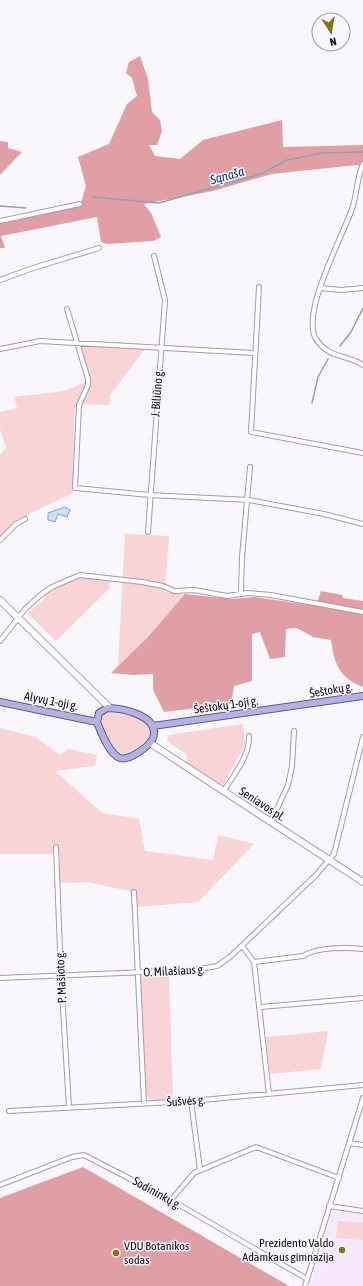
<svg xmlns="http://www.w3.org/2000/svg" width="363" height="1286" viewBox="0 0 363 1286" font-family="'Asap Condensed',sans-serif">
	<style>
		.built { fill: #f5e9fc }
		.green { fill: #f8d4d7 }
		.forest { fill: #df9fa5 }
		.water { fill: #c9dffc; stroke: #92a0b6 }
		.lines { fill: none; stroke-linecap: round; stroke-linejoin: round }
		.stream { stroke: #92a0b6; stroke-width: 1.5 }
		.street-casing { stroke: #a798af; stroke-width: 6 }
		.secondary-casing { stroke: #a798af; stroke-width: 8 }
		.primary-casing { stroke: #5b578e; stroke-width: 8 }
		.street { stroke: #fff; stroke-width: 4 }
		.secondary { stroke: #fff; stroke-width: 6 }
		.primary { stroke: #b5b2e2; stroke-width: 6 }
		.poi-dot { fill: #827518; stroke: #faf7fc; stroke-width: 1.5 }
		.labels { text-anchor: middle; stroke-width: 3; stroke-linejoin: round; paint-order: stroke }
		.street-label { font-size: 12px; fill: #110c14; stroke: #faf7fc }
		.poi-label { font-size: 12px; fill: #110c14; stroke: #faf7fc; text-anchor: end }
		.water-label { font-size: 13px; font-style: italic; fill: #0d3c74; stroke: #faf7fc }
	</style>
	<rect width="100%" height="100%" fill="#faf7fc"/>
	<path class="built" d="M333,1211L363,1214V1286H310Z"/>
	<path class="green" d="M85,345L145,349L110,395L109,405L77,404L74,413L73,493L16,520L0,536V454L6,448L0,429V412L17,408L14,397L64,391L90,380L82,349V347Z
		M125,534L169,536L165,592L185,594L147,638L118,667Z
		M83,577L110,580L109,589L56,641L27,613L43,601L45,595L73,578Z
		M107,711C114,710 121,713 128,715C141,718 155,723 149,739L128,753H118L113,750L103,732L100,722L101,717Z
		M243,724L245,744L223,786L187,762L186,754L167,741L168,735Z
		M0,728L36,737L60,755L69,749L97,755L95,766L55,771L102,813L139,819L145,851L213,860L218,835L254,844L198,902L137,907L129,891L87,882L59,883L60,854H0Z
		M169,974L173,1099L152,1101L146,1096V1092L140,977L144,975Z
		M328,1031L321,1069L270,1074L266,1037Z
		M338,1221L363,1223V1240L336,1238Z"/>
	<path class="forest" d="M140,56L148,79L152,112L160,120L162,131L157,145H149L155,156L180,159L203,140L282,120L283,147L363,145V166L357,165L272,174L213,191L144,204L151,213L161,237L153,241L107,244L101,242L97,217L1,236L5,248H0V224L80,206L86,186L78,157L109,144L127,104L137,96L132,78L126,73L129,62Z
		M0,141L8,142V148L22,152L0,175Z
		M321,591L342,595L343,598L363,601V687C339,678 334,663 331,640L313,637L297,628L286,629L285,657L270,659L260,632L252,634V681L234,686L231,704L164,712L153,690V674L133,675L111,673L147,638L185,594L232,599L255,597L316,606Z
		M83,1167L289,1286H0V1198Z"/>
	<path class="water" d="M65,507L70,510L67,517L58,514L55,522L48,520V513Z"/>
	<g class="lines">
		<path class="stream" d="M93,197L159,203L261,174L287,160L322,153L363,152
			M0,206L26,208
			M340,346L351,332L363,308
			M312,403L318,377L328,359"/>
		<defs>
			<path id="street" d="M363,164C357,177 357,193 353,206C344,235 300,312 316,339C329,359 346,354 363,365
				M0,221L80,204
				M0,280L33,268L99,248
				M259,287L251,432L363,453
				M320,288L341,290L363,288
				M67,309L88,379V385L79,405L75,488L150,495L249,500L324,514L363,524
				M0,349L40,341L254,353
				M148,532L165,300L154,256
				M0,540L16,524L25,519
				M241,594L242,557L250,467
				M0,641L26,608L43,593L52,587L80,575L142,582L163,586L174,591L194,590L227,596L248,593L271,595L363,612
				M223,792C233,776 250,756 249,736
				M271,822L288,785L292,766L294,731
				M56,847L61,976L69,1107
				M134,892L144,1103
				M242,946L254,962L269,1094
				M254,962L303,956C317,947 347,947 363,949
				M0,978L195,970L217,966L231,956L316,875L334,854L363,737
				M261,1007L363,998
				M191,1101L200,1170
				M9,1111L191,1101L363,1085
				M349,1143L363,1145
				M0,1185L72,1157L84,1155L171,1200L307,1279
				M171,1200L194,1173L256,1147L339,1178
				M329,1206L363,1211
				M305,1286L363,1098"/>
			<path id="secondary" d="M0,600L110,708
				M150,743L363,882"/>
			<path id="primary" d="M0,702L97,722
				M107,708C122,708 161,716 153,738C150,746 129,761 120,758C109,754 101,732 97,722L99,713Z
				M153,726L363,696"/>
		</defs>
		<use href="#street" class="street-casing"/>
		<use href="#secondary" class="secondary-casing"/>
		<use href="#primary" class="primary-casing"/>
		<use href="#street" class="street"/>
		<use href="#secondary" class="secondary"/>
		<use href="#primary" class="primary"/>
	</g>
	<g class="poi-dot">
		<circle cx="342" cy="1250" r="4"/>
		<circle cx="116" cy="1253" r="4"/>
	</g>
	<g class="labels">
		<g class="street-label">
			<text transform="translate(157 393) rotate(-86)" y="4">J. Biliūno g.</text>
			<text transform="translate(331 690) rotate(-10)" y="4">Šeštokų g.</text>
			<text transform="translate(51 701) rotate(11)" y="4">Alyvų 1-oji g.</text>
			<text transform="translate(226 705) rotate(-8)" y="4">Šeštokų 1-oji g.</text>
			<text transform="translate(262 804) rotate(33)" y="4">Seniavos pl.</text>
			<text transform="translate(174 971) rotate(-3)" y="4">O. Milašiaus g.</text>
			<text transform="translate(61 977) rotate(-93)" y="4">P. Mašioto g.</text>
			<text transform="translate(186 1101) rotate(-4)" y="4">Šušvės g.</text>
			<text transform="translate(157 1193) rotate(29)" y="4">Sodininkų g.</text>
		</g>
		<g class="poi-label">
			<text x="334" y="1247">Prezidento Valdo<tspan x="334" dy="14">Adamkaus gimnazija</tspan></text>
			<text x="124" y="1250" text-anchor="start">VDU Botanikos<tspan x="124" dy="14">sodas</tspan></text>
		</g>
		<g class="water-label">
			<text transform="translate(227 175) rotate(-16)" y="5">Sąnaša</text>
		</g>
	</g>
	<g transform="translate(331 32) rotate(168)"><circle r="19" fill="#faf7fc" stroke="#9d999f"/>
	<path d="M0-3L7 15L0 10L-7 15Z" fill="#827518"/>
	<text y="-6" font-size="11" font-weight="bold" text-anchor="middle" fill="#110c14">N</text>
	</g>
</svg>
